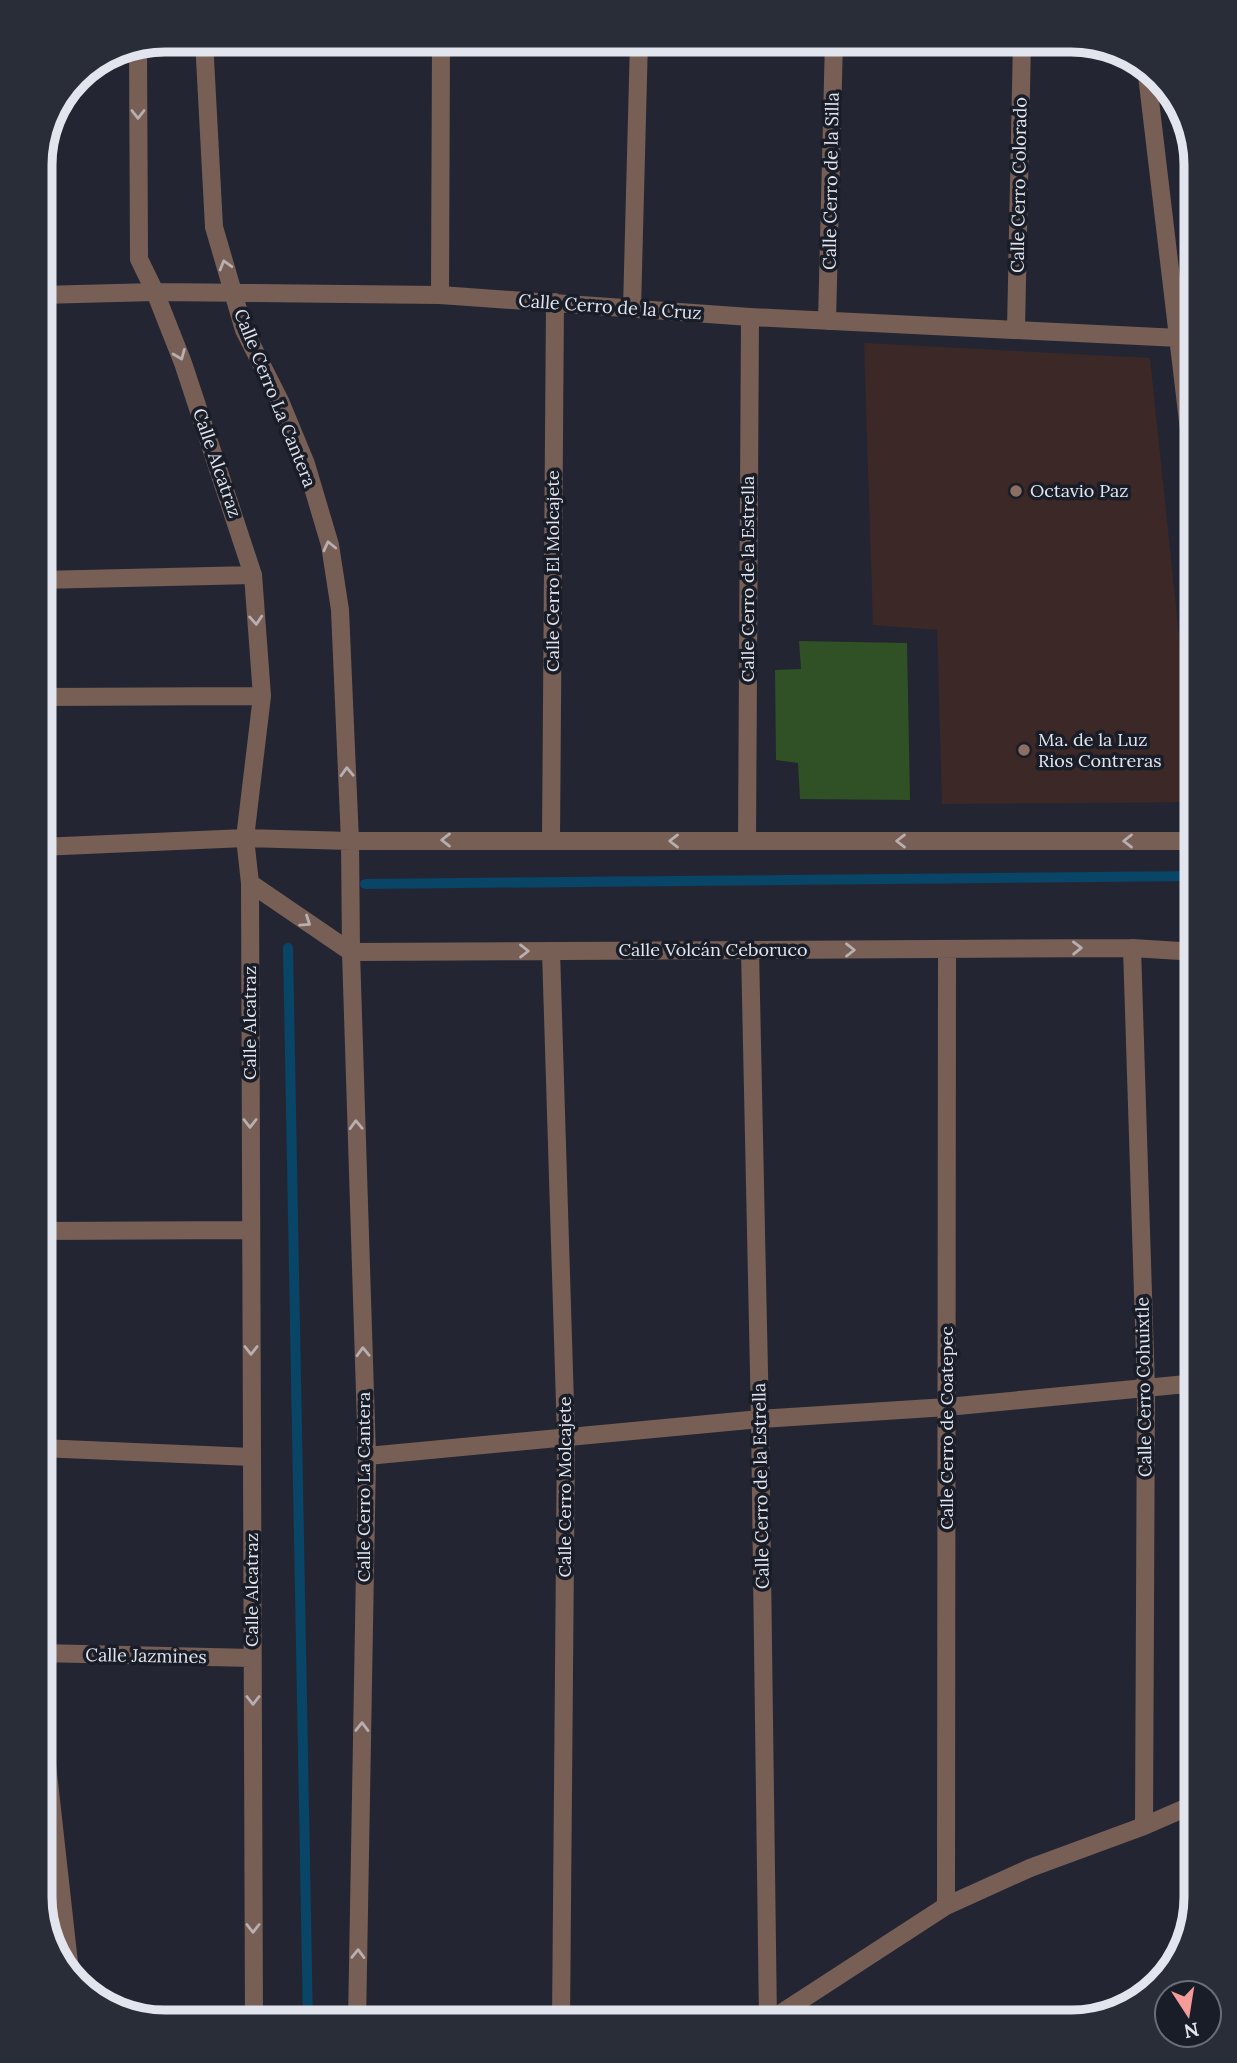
<svg xmlns="http://www.w3.org/2000/svg" width="1237" height="2063" viewBox="0 0 1237 2063" font-family="Lora,serif">
	<style>
		.education { fill: #3c2826 }
		.green { fill: #305025 }
		.lines { fill: none; stroke-linecap: round; stroke-linejoin: round }
		.stream { stroke: #094566; stroke-width: 10 }
		.minor { stroke: #785f56; stroke-width: 18 }
		.oneway { stroke: #b8afb1 }
		.education-dot { fill: #8d6e63; stroke: #191d28; stroke-width: 2.5 }
		.labels { text-anchor: middle; stroke-width: 7; stroke-linejoin: round; paint-order: stroke }
		.street-label { font-size: 18px; fill: #e2e5ed; stroke: #191d28 }
		.poi-label { font-size: 18px; fill: #e2e5ed; stroke: #191d28; text-anchor: start }
		.rim { fill: none; stroke: #e2e5ed; stroke-width: 9 }
	</style>
	<rect width="100%" height="100%" fill="#232632"/>
	<path class="education" d="M864,343L1150,358L1180,645L1197,769V802L942,804L937,630L873,625Z"/>
	<path class="green" d="M799,641L907,643L910,800L800,799L798,763L776,760L775,670L801,669Z"/>
	<g class="lines">
		<path class="stream" d="M1181,107L1197,239
			M365,884L1197,876
			M288,948L308,2023"/>
		<path class="minor" d="M204,40L214,227L244,330L280,401L306,464L330,545L340,610L350,841L351,952L367,1456L357,2023
			M138,46L139,259L155,292L183,363L253,575L262,696L245,838L250,883L254,2023
			M1146,67L1197,497
			M40,295L155,292L440,295L750,317L1179,338
			M440,295L441,40
			M632,309L639,40
			M827,321L834,40
			M1016,329L1022,41
			M40,580L253,575
			M40,697L262,696
			M551,840L555,302
			M747,841L750,317
			M40,847L245,838L350,841H1197
			M250,883L351,952L1132,948L1197,952
			M1132,948L1146,1388L1144,1826
			M750,950L760,1419L768,2021
			M551,951L566,1436L561,2023
			M40,1231L251,1230
			M40,1448L252,1457
			M367,1456L760,1419L947,1407L1197,1383
			M40,1653L252,1658
			M40,1701L70,1972
			M946,1906L947,950
			M766,2023L946,1906L1030,1868L1144,1826L1197,1803"/>
	</g>
	<defs><path id="oneway-chevron" d="M-2-3.5L2.5 0L-2 3.5" fill="none" stroke-width="1.6" stroke-linecap="round" stroke-linejoin="round" transform="scale(1.75)"/></defs>
	<g class="oneway">
		<use href="#oneway-chevron" transform="translate(138 114) rotate(90)"/>
		<use href="#oneway-chevron" transform="translate(225 265) rotate(-106)"/>
		<use href="#oneway-chevron" transform="translate(180 355) rotate(68)"/>
		<use href="#oneway-chevron" transform="translate(329 546) rotate(-103)"/>
		<use href="#oneway-chevron" transform="translate(256 620) rotate(86)"/>
		<use href="#oneway-chevron" transform="translate(347 772) rotate(-92)"/>
		<use href="#oneway-chevron" transform="translate(446 840) rotate(180)"/>
		<use href="#oneway-chevron" transform="translate(674 841) rotate(-180)"/>
		<use href="#oneway-chevron" transform="translate(901 841) rotate(180)"/>
		<use href="#oneway-chevron" transform="translate(1128 841) rotate(180)"/>
		<use href="#oneway-chevron" transform="translate(306 922) rotate(34)"/>
		<use href="#oneway-chevron" transform="translate(1077 948) rotate(-1)"/>
		<use href="#oneway-chevron" transform="translate(850 950)"/>
		<use href="#oneway-chevron" transform="translate(524 951)"/>
		<use href="#oneway-chevron" transform="translate(250 1123) rotate(90)"/>
		<use href="#oneway-chevron" transform="translate(356 1125) rotate(-92)"/>
		<use href="#oneway-chevron" transform="translate(251 1350) rotate(90)"/>
		<use href="#oneway-chevron" transform="translate(363 1352) rotate(-92)"/>
		<use href="#oneway-chevron" transform="translate(253 1700) rotate(90)"/>
		<use href="#oneway-chevron" transform="translate(362 1727) rotate(-89)"/>
		<use href="#oneway-chevron" transform="translate(253 1928) rotate(90)"/>
		<use href="#oneway-chevron" transform="translate(358 1954) rotate(-89)"/>
	</g>
	<g class="education-dot">
		<circle cx="1016" cy="491" r="7"/>
		<circle cx="1024" cy="750" r="7"/>
	</g>
	<g class="labels">
		<g class="street-label">
			<text transform="translate(831 181) rotate(-89)" y="6">Calle Cerro de la Silla</text>
			<text transform="translate(1019 185) rotate(-89)" y="6">Calle Cerro Colorado</text>
			<text transform="translate(610 307) rotate(4)" y="6">Calle Cerro de la Cruz</text>
			<text transform="translate(275 398) rotate(68)" y="6">Calle Cerro La Cantera</text>
			<text transform="translate(217 463) rotate(71)" y="6">Calle Alcatraz</text>
			<text transform="translate(553 571) rotate(-90)" y="6">Calle Cerro El Molcajete</text>
			<text transform="translate(748 579) rotate(-90)" y="6">Calle Cerro de la Estrella</text>
			<text x="713" y="956">Calle Volcán Ceboruco</text>
			<text transform="translate(250 1023) rotate(-90)" y="6">Calle Alcatraz</text>
			<text transform="translate(1144 1387) rotate(-91)" y="6">Calle Cerro Cohuixtle</text>
			<text transform="translate(947 1428) rotate(-90)" y="6">Calle Cerro de Coatepec</text>
			<text transform="translate(761 1486) rotate(-91)" y="6">Calle Cerro de la Estrella</text>
			<text transform="translate(364 1487) rotate(-90)" y="6">Calle Cerro La Cantera</text>
			<text transform="translate(565 1487) rotate(-90)" y="6">Calle Cerro Molcajete</text>
			<text transform="translate(252 1590) rotate(-90)" y="6">Calle Alcatraz</text>
			<text transform="translate(146 1656) rotate(1)" y="6">Calle Jazmines</text>
		</g>
		<g class="poi-label">
			<text x="1030" y="497">Octavio Paz</text>
			<text x="1038" y="746">Ma. de la Luz<tspan x="1038" dy="21">Rios Contreras</tspan></text>
		</g>
	</g>
	<path d="M0 0H1237V2063H0ZM165 52H1071A113 113 0 0 1 1184 165V1897A113 113 0 0 1 1071 2010H165A113 113 0 0 1 52 1897V165A113 113 0 0 1 165 52Z" fill="#292d38" fill-rule="evenodd"/>
	<path class="rim" d="M165 52H1071A113 113 0 0 1 1184 165V1897A113 113 0 0 1 1071 2010H165A113 113 0 0 1 52 1897V165A113 113 0 0 1 165 52Z"/>
	<g transform="translate(1188 2014) rotate(168)"><circle r="33" fill="#191d28" stroke="#696d77" stroke-width="2"/>
	<path d="M0-5L12 26L0 18L-12 26Z" fill="#f59b99"/>
	<text y="-10" font-size="19" font-weight="bold" text-anchor="middle" fill="#e2e5ed">N</text>
	</g>
</svg>
